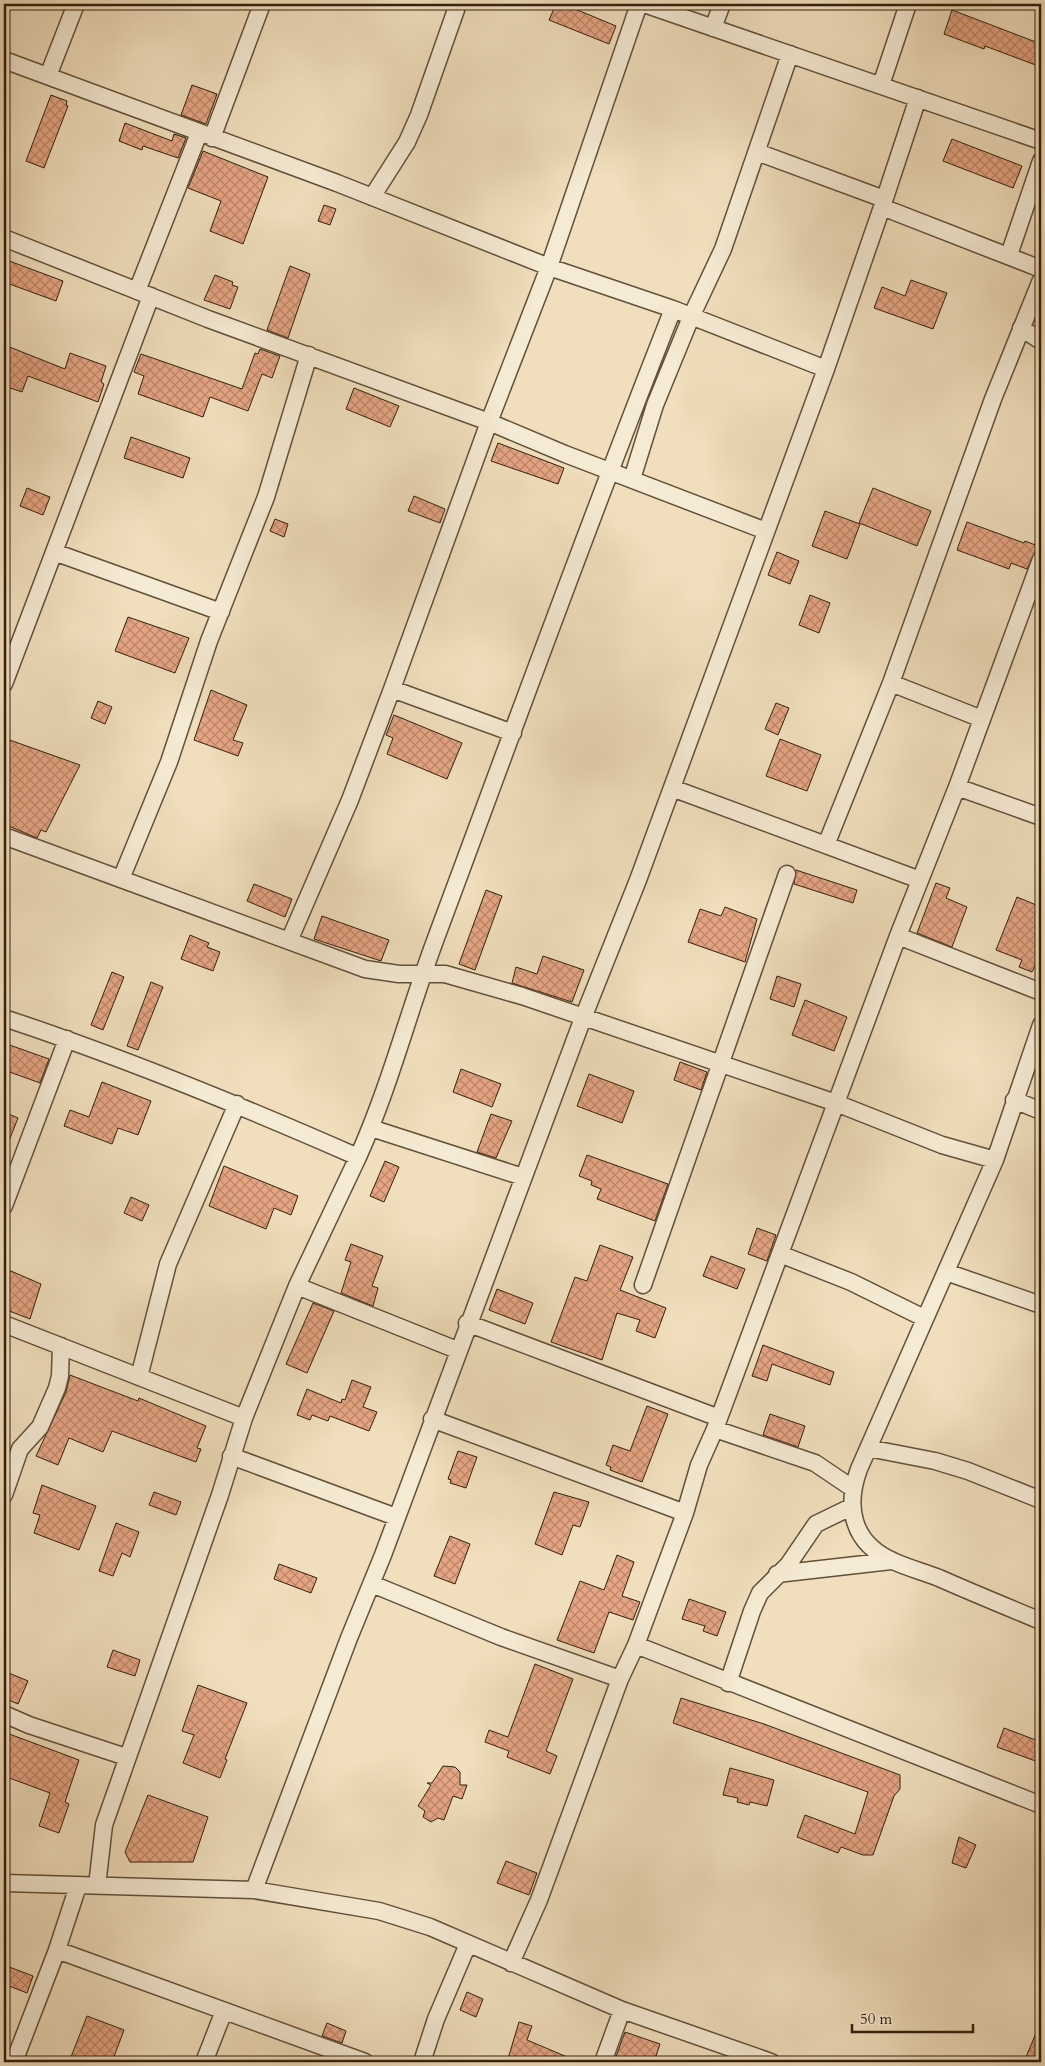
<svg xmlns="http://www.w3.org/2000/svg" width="1045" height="2066" viewBox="0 0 1045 2066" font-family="Cardo,serif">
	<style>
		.building { fill: url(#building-cross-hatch); stroke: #32200e }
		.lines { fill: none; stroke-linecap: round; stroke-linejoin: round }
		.minor-casing { stroke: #62503a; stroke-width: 19 }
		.minor { stroke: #f5ead3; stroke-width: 16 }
	</style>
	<defs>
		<pattern id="building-cross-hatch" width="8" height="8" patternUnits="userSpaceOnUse" patternTransform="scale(1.25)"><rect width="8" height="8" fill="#e6a583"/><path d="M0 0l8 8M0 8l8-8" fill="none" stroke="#bb866a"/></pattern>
	</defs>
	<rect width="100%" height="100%" fill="#f0debc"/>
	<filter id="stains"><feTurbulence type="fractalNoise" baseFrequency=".004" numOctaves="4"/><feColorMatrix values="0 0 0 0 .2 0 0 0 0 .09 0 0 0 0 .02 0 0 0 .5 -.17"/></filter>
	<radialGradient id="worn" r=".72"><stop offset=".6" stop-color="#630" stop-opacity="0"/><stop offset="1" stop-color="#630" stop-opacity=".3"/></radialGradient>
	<path class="building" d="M556,4H563L616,26L609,44L549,20Z
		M952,10L1041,44V67L985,46L984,49L944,34Z
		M192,85L217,94L206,124L181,115Z
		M51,95L67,101L66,105L68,106L44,168L26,161Z
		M125,123L172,141L174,134L186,138L178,158L143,146L142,150L119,141Z
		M952,139L1022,166L1013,188L943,161Z
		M203,151L268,177L243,244L210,231L221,201L188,188Z
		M324,205L336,209L330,225L318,221Z
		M4,259L63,281L56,301L4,282Z
		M290,266L310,274L288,338L267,330Z
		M215,275L233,282L232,285L238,287L230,309L204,300Z
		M911,280L947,293L933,329L874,308L882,287L905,296Z
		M7,346L65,369L70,353L106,366L101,382L104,384L98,402L28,376L22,392L4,386V355Z
		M260,349L280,356L272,378L262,374L248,411L210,397L203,417L138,394L144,376L134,372L141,354L242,389L255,353L258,354Z
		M354,388L399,406L390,427L346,409Z
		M131,437L190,458L183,478L124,458Z
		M498,443L564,468L558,484L491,461Z
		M27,488L50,497L43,515L20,506Z
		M873,488L931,511L917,546L859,523Z
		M414,496L445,509L440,523L408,511Z
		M825,511L860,524L847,559L812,546Z
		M275,519L288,524L284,537L270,531Z
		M967,522L1024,543L1025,541L1038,546L1027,569L1011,563L1009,569L957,550Z
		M777,552L799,561L790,584L768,575Z
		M810,595L830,603L819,633L799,625Z
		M128,617L189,638L175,673L115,651Z
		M211,690L247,705L233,740L243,743L238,756L194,740Z
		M98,701L112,707L105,724L91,718Z
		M776,703L789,708L778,735L765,729Z
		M394,715L462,743L447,779L387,754L393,738L386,735Z
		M4,738L80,765L46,832L41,830L37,838L4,824Z
		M780,739L821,755L807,791L766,776Z
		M796,870L857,890L853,903L794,884Z
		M936,883L950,888L946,898L967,907L952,947L917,933Z
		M254,884L292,899L285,917L247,901Z
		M486,890L502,896L475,970L459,964Z
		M1017,897L1041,907V954L1032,972L1019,967L1022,960L996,950Z
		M725,907L757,919L745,962L688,942L700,909L721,916Z
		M322,916L389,940L381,961L314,939Z
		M190,935L209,943L207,947L220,952L213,971L181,959Z
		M543,956L584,970L572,1002L512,983L516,967L537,974Z
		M112,972L124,977L103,1030L91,1025Z
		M777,976L801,984L794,1007L770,999Z
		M151,982L163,987L138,1050L127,1046Z
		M805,1000L847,1017L834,1051L792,1035Z
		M4,1043L49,1059L40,1083L4,1070Z
		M680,1062L707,1072L701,1090L674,1080Z
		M461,1069L501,1084L492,1107L453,1092Z
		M589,1074L634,1091L622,1123L577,1106Z
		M102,1082L151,1101L138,1135L118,1128L112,1144L64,1126L70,1110L89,1117Z
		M4,1112L18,1118L5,1151H4Z
		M491,1114L512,1121L496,1158L477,1152Z
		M587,1155L668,1184L655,1221L597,1199L601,1189L591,1185L592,1181L579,1176Z
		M385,1161L399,1167L384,1202L370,1196Z
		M224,1166L298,1196L291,1215L274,1208L266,1229L209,1206Z
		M131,1197L149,1205L142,1221L124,1213Z
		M757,1228L776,1235L767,1261L748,1254Z
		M351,1244L383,1256L372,1286L378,1288L373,1306L341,1293L351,1262L345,1260Z
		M600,1245L633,1257L620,1290L666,1308L655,1338L636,1331L640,1320L617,1313L602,1360L551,1342L575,1277L587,1281Z
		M711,1256L745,1269L737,1289L703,1276Z
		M4,1268L41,1284L30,1319L4,1309Z
		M497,1289L533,1303L525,1324L489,1310Z
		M313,1303L334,1311L307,1373L286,1364Z
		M763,1345L834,1372L830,1385L772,1364L767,1381L752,1376Z
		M70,1375L138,1401L139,1398L206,1426L197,1448L201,1449L196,1462L112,1431L103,1452L69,1438L58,1465L36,1456L66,1392Z
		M352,1380L371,1387L363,1407L377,1412L369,1431L330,1416L328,1421L312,1415L310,1420L297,1415L307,1389L341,1403L342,1399L345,1400Z
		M647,1406L668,1414L642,1482L610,1470L611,1467L606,1465L613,1445L630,1451Z
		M770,1414L805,1426L798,1447L763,1435Z
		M458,1451L477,1457L466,1488L450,1483L451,1480L448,1479Z
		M42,1485L96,1506L79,1550L34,1533L40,1515L33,1513Z
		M154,1492L181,1502L176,1515L149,1505Z
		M554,1492L589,1502L580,1527L573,1525L562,1555L535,1544Z
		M116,1523L139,1532L130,1557L122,1553L113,1576L99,1571Z
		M450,1536L470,1544L455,1584L434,1576Z
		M617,1555L634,1562L622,1596L640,1602L633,1620L609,1612L594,1653L557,1640L580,1581L604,1590Z
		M279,1564L317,1578L311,1593L274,1579Z
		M689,1599L726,1612L717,1636L703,1631L705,1626L682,1619Z
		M113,1650L140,1660L135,1676L107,1667Z
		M535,1664L573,1679L546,1751L557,1756L550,1774L507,1757L509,1751L485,1742L489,1730L508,1737Z
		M4,1671L28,1681L18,1704L4,1698Z
		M198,1685L247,1703L225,1759L227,1760L220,1778L183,1763L194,1735L182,1731Z
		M681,1698L764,1724L900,1775V1789L894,1796L873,1855H863L841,1847L838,1853L797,1837L805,1815L855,1834L868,1792L673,1723Z
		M1004,1728L1041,1742V1763L997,1747Z
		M4,1732L79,1760L65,1802L69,1804L59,1833L39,1826L50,1793L4,1776Z
		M443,1766L455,1767L460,1772V1785H467L462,1799L453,1796L444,1820L438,1818L431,1822L423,1817L425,1811L418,1806L431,1785L427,1783H432Z
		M730,1768L774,1780L767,1806L750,1802L749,1805L737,1802L738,1798L723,1795Z
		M148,1795L208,1817L193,1862H130L125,1852Z
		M959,1837L976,1845L966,1868L952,1863Z
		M506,1861L537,1873L529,1895L497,1883Z
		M4,1965L33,1976L27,1993L4,1984Z
		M467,1992L483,1999L476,2017L460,2010Z
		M87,2016L124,2030L112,2062H69Z
		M1041,2021V2062H1024Z
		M519,2022L532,2026L527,2040L579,2062H507Z
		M327,2023L346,2031L342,2043L322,2036Z
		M625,2032L660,2044L654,2062H614Z"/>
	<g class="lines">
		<defs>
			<path id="minor" d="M644,4L1041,141
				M713,28L722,4
				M4,60L337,183L549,267L673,309L826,369L882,207L1041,269
				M48,76L76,4
				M881,85L908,4
				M212,138L262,4
				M757,152L884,199
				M372,197L407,142L419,115L458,4
				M882,207L918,98
				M4,238L208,319L489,422L565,454L766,531
				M1009,255L1041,161
				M137,291L199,133
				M1021,328L1041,341
				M632,479L655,405L691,317L723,249L790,54
				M54,552L221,612
				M891,683L982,719
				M4,684L151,296
				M392,689L513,733
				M957,787L1041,817
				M672,788L920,880
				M4,836L365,969L399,974H445L522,996L836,1103L942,1145L995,1160
				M826,845L891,683L993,399L1041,280
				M121,879L169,762L209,641L266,497L309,355
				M898,936L1041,992
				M289,941L350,800L392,689L489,422L549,267L639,4
				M4,1018C125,1058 242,1106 358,1157L297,1286L244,1418L220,1495L104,1825L97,1886
				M1041,1025L995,1160L859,1469C845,1507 852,1543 893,1561C908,1568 924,1572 939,1578C973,1593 1007,1607 1041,1621
				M1014,1100L1041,1111
				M371,1128L523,1177
				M358,1157C390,1086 409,1010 436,938C514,729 590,518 673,309
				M4,1206L67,1039
				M780,1254L851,1282L924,1318
				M946,1272L1041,1305
				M643,1285L787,874
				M297,1286L457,1350
				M467,1323L719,1418
				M4,1324L244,1418
				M139,1377L168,1264L237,1104
				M432,1419L685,1513
				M715,1429L815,1463L852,1488
				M868,1448L935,1461L968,1471L1041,1500
				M231,1456L396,1517
				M4,1495L20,1449L40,1427L57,1388L60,1376L61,1346
				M777,1574L891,1561
				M372,1584L501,1637L620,1679
				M636,1645L1041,1805
				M728,1683L752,1611L760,1593L788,1565L816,1524L851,1507
				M4,1714L29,1725L126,1757
				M4,1883L254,1890L379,1911L430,1927L622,2010L771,2062
				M254,1890L349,1638L383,1555L583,1018L638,880L826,369
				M57,1950L365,2062
				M511,1963L539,1900L620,1679L636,1645L685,1513L699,1465L715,1429L898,936L957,787L1041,559
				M14,2062L57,1950L78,1886
				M204,2062L224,2011
				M422,2062L436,2019L468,1944
				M603,2062L622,2010"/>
		</defs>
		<use href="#minor" class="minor-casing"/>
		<use href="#minor" class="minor"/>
	</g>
	<rect width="1045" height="2066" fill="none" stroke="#f0debc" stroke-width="20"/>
	<rect x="5" y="5" width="1035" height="2056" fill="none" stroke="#32200e" stroke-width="2.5"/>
	<rect x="10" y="10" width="1025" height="2046" fill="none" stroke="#32200e"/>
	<path d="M852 2024v8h121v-8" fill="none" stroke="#32200e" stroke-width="2.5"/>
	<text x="860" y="2024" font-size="15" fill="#32200e" stroke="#f5ead3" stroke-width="4" paint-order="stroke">50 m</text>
	<rect width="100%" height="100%" filter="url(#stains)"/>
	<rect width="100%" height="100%" fill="url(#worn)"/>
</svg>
